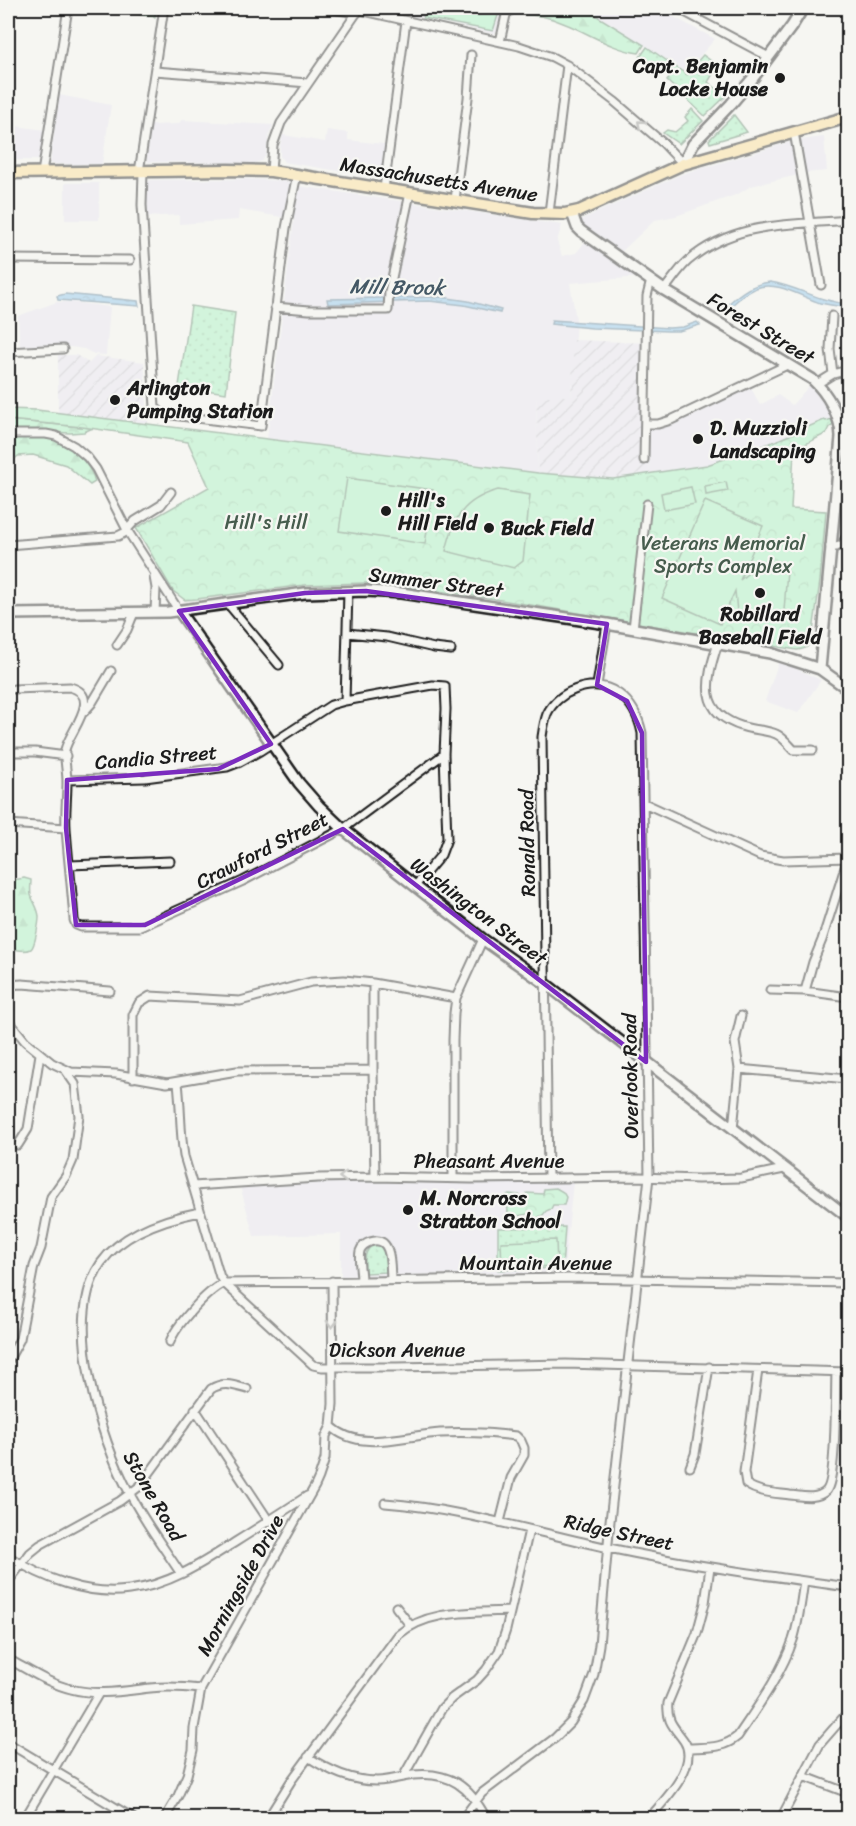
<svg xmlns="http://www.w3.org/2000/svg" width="856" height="1826" viewBox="0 0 856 1826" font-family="Sriracha,sans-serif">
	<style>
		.built { fill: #e8e5f1 }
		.industrial { fill: url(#industrial-furrows) }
		.grass { fill: url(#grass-dots); stroke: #62876e; stroke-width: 1.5 }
		.forest { fill: url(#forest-firs); stroke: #62876e; stroke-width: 1.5 }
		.park { fill: url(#park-crowns); stroke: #62876e; stroke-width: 1.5 }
		.pitch { fill: #a7f2c0; stroke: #62876e; stroke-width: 1.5 }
		.water { fill: url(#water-ripples); stroke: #608299; stroke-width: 1.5 }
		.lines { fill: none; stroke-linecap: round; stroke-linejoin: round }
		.street-casing { stroke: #1c1c1c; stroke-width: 11 }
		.secondary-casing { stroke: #1c1c1c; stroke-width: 14 }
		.primary-casing { stroke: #1c1c1c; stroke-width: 15 }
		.street { stroke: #f6f6f2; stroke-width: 7 }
		.secondary { stroke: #f6f6f2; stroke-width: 9 }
		.primary { stroke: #fdde96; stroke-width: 10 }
		.oneway { stroke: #949492 }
		.marked { fill: none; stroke: #7b2cbf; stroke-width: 4.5; stroke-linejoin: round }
		.poi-dot { fill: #1c1c1c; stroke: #f6f6f2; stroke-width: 2 }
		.labels { text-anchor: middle; stroke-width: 4.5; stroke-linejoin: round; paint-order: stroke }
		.poi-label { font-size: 20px; font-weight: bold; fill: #1c1c1c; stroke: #f6f6f2; text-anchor: start }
		.street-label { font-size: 20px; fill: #1c1c1c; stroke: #f6f6f2 }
		.park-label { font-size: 20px; fill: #465c4d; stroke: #f6f6f2 }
		.water-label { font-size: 21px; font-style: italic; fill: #445865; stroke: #f6f6f2 }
	</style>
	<defs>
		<pattern id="industrial-furrows" width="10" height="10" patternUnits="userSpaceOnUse" patternTransform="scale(1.5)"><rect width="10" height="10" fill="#e8e5f1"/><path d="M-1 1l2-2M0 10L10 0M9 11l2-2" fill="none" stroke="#c6c4ce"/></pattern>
		<pattern id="grass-dots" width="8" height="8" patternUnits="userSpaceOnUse" patternTransform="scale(1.5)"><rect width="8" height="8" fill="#a7f2c0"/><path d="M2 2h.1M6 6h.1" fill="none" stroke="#8fcfa4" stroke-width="1.8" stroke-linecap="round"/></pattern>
		<pattern id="forest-firs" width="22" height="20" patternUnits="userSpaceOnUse" patternTransform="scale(1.5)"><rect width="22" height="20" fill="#a7f2c0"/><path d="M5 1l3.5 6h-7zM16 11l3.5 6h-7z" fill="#8fcfa4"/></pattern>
		<pattern id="park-crowns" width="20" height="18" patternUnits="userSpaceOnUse" patternTransform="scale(1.5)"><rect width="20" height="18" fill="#a7f2c0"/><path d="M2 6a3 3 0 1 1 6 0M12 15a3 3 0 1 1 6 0" fill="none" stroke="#8fcfa4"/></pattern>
		<pattern id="water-ripples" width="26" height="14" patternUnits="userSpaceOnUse" patternTransform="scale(1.5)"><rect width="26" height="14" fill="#8ec6ec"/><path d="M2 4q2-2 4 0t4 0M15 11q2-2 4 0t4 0" fill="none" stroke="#7aaaca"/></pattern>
	</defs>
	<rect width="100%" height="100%" fill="#f6f6f2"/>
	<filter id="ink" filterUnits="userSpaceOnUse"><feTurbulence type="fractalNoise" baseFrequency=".0167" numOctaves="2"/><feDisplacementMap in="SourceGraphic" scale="12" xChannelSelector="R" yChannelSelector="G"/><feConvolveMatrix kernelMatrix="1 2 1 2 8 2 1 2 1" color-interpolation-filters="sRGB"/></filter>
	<g filter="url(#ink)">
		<path class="built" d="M377,8H505L501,14L497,31L494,34Z
			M600,8H657L715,39L686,72L596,15Z
			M59,95L111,105L102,164H50Z
			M182,120L273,125L269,136L266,155L262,161L255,163L148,162L146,156L151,125L178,124Z
			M8,125L45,130L40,160H8Z
			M327,130L348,133V140L392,145L387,179L284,162L280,156V145L283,135L325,142Z
			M824,137L827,171L805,173L800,140Z
			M790,142L798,175L751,186L738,194L676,216L655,220L621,252L599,240L586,228L580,220L682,174Z
			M246,179L285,181L298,186L562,225L557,241L562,256L576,253L585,242L639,277L570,283L576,320L571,396L536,397L538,473L267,439L294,219L239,210L238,220L179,224V215L144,217L145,183L151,180Z
			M65,183H99V220H65Z
			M57,302H72L110,307L106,355L94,354L84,349L71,347L20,349L18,316Z
			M747,380L760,405L778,395L792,405L811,384L819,394L834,418L826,421L824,420L773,442L707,465L650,474L646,429L647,420L655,421L671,417Z
			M779,661L821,680L798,713L765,701Z
			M374,1181L475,1183L573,1182L564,1272L341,1276V1234L254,1236L240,1186Z"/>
		<path class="industrial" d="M574,340L647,343L645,409L650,474L613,479L538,473L536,396H571Z
			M58,355H76L89,363L96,356L144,362L148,423L58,413Z"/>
		<path class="grass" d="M647,47L686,74L703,55L718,66L708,82L726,96L705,116L667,81L670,77L661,68L640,57Z
			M692,109L703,121L679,144L663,133L667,130L675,132L688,121L685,117Z
			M734,115L747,132L710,143L709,140Z
			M191,306L235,313L226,393L179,386Z
			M565,1227L562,1268L498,1270V1228Z
			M373,1245L380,1246L387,1253V1272L365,1273C365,1263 363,1251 373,1245Z"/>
		<path class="forest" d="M525,8H584L644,45L639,53C606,49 577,24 545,17C536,15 526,15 517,14Z
			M8,420L93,428L84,432L70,433L8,430Z
			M8,438C22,438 37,437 52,439C69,443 91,464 95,482L90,485L66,465L33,455L18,456L8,465Z
			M24,878L31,880C31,885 30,890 31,895C33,902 39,909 39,917C39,922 35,946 31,949C24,953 15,948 8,949V881Z"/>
		<path class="park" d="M96,8H156L155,17Z
			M848,408V417L830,427L827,433L794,450L791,509L826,511L820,581L812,639C809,647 806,649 797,650L495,599L395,585L365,583L305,585L197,599L185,600L173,591L136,528L209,487L188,442L82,427L8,420V409L37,410L538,473L613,479L707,465L773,442L824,420L826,421L832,419Z
			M556,1188L563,1192L566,1197L564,1205H553L551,1209L546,1211L543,1215L536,1219L528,1214L517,1216L508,1213L507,1195L509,1194L519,1195L524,1199L527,1193L543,1194L544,1189Z"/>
		<path class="pitch" d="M426,8H498L500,9L493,31L423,18Z
			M347,478L433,490L425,544L339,531Z
			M726,482L728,491L706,495L705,486Z
			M691,487L695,504L664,510L661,493Z
			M498,490L530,495L523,561L514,568L446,551C454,517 463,500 498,490Z
			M705,501L763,526L740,580C753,567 768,560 787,570L784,611L786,615L785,619H781L777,616L737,612L735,591L720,624L662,598Z
			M556,1240L557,1266L502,1268L501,1242Z"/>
		<path class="water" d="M770,282C797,286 820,302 848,304V307C839,307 830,305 820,303C801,297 777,280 756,288C743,294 733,304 723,314L720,312C735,297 749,284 770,282Z
			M65,294L138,301L139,306L58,300L57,296Z
			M441,297L468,301L501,310L500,313L464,305L429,301L328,304L327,299Z
			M552,320L669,328L683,327L697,322L700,325L679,331H668L592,328L551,324Z"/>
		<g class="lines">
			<defs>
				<path id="street" d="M327,8L357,13
					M677,8L769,57
					M359,10L519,46L552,57L567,65L614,101L663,143L683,164
					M500,42L506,15L512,8
					M155,71L308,83
					M794,132L821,285
					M271,171L273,145L281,123L360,8
					M139,172L164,8
					M143,172L142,205L155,407L160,412L164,414L261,426L286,228L297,174
					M42,173L68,8
					M384,189L406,21
					M455,200L468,98L471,55
					M549,213L567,65
					M8,259L130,260
					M664,290C672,280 679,269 688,261C734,221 791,225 848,220
					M275,307L309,310H388L389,292L410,193
					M832,316L830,349L833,374
					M8,352L63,349
					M817,384L833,374L848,370
					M646,424H658L671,420L787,365
					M8,434H46L56,436L74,446L87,457L96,469L127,530L179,611
					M644,460L647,296L651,280
					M8,545L118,536L124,533L135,521L161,505L171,492
					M830,546L836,547L842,545L848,533
					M154,577L156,588L155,612
					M228,604L279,665
					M633,629L647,504
					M347,633L387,637L434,648L451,650
					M718,643C706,681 697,713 744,727C754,730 767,730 776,734C783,737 789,745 794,750H813
					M117,645L127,630L134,613
					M597,685L607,624
					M14,689L70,687C104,696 68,733 65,750C64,760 67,771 67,782C67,797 65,812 66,828C68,858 72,889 74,920L76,925L81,927H140L243,881L343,829L444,754
					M345,701L348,591
					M84,712L92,703L111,671
					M8,752H35L66,756
					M67,780L145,778L227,767L240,762L260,751L331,705L345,701L433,685L445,686L446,709L444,754L447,839L441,855L415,886
					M644,803L760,856L783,860L848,858
					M8,824L66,828
					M70,865L170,861
					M373,983V1070L375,1177
					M8,985L22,984L110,991
					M770,990L805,991L848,997
					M805,991L813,962L822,940L848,858
					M8,1020L25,1041L52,1063L71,1072L116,1074L167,1083L237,1071L373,1070
					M739,1069L848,1079
					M133,1078V1015L139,1003L150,996L240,1001L311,982L344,980L373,983L456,998
					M178,1083C181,1107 180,1132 184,1156L220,1277L224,1283L313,1365L322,1367H396L566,1364L848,1372
					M733,1129L739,1069L735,1042L741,1016
					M18,1145L28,1129L40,1054
					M453,1178V1040L454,1013L456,998L483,939
					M193,1186L318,1178L375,1177L471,1179L640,1177L698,1179L741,1178L784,1169
					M361,1280C361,1272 358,1259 360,1251C361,1247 366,1243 370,1242C393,1234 390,1267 391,1280
					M170,1342C176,1325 207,1291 224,1283L571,1278L848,1283
					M8,1361L20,1339L34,1266L41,1248L51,1197L66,1176L73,1160L79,1116L75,1084L66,1071
					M758,1370L744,1472L746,1484C759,1493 775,1493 790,1495C802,1496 816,1500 826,1491C837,1480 835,1392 836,1372
					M195,1409L269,1521
					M331,1426C359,1453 406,1435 440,1433C464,1432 492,1433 516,1436L521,1441L524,1448V1455L511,1478L500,1522
					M690,1467L695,1454L709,1367
					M385,1503C461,1509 535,1532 609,1548C688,1565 768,1576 848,1587
					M8,1556C42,1578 88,1596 129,1590C170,1585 204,1562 237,1541C261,1526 284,1511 307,1496
					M181,1574C164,1548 144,1521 130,1494C100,1439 62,1319 101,1263C123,1232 164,1219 200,1212
					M8,1582L30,1553L40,1545L120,1501L140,1486L211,1389C223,1381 233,1385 247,1389
					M396,1607L410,1625
					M8,1659C27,1669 49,1684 71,1689C97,1696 123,1691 150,1688C167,1686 184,1687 201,1689
					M8,1743L133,1818
					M688,1748C707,1747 723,1749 738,1736C758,1706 781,1675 793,1640C799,1621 801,1601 804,1581
					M308,1757C330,1771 351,1781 377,1781C389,1781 401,1777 413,1775C450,1771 470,1787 486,1818
					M803,1776L848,1793
					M403,1777L442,1708L452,1698L477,1680L486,1670L499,1651L506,1630L529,1530
					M25,1818L99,1693
					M165,1818L178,1796L187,1775L193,1750L194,1728L201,1689L315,1486L319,1477L325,1459L326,1436L331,1426L333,1404L332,1281
					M268,1818L291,1781L398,1635C428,1609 471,1613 509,1611
					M463,1818L482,1793L555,1738L571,1722L584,1701L594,1674L599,1645L610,1521L649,1177L642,733C635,700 610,676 574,690C563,694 552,703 547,714C544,722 543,730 542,737L548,1178
					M649,1818C664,1801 700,1765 684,1741C674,1727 666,1721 668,1703L697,1633L705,1603L710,1567
					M781,1818L820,1744L848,1712"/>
				<path id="secondary" d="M683,164L693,144L731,104L753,78L792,26L803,8
					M572,213L577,227L581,231L664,290L812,379C827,393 841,416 841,437L820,669
					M179,611L299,783L319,806L343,829L415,886L484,940L546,984L848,1217
					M8,614L168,612L305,593L366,591L401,593L607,624L770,653L820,669L848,689"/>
				<path id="primary" d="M8,173L228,170L271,171L533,213L565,214L579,211L683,164L848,117"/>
			</defs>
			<use href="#street" class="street-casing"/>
			<use href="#secondary" class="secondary-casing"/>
			<use href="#primary" class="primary-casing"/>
			<use href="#street" class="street"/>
			<use href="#secondary" class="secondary"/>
			<use href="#primary" class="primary"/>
		</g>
		<defs><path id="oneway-chevron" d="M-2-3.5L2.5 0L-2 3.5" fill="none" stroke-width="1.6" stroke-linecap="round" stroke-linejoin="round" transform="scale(1.5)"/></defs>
		<g class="oneway">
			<use href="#oneway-chevron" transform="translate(641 124) rotate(-139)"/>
			<use href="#oneway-chevron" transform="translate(343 1177) rotate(179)"/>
			<use href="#oneway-chevron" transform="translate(332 1324) rotate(90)"/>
		</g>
	</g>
	<path d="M0 0H856V1826H0ZM366,591L607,624L597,685L627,701L642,733L646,1062L343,829L145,925H76L66,828L67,780L218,769L271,744L179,611L305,593Z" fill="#f6f6f2" fill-opacity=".55" fill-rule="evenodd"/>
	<path class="marked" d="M366,591L607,624L597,685L627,701L642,733L646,1062L343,829L145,925H76L66,828L67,780L218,769L271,744L179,611L305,593Z"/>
	<g class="poi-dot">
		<circle cx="780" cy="78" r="6"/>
		<circle cx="115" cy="400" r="6"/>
		<circle cx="698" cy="439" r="6"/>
		<circle cx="386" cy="511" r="6"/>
		<circle cx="489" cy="528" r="6"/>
		<circle cx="760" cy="593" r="6"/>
		<circle cx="408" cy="1210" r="6"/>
	</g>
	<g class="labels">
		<g class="poi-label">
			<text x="768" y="73" text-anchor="end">Capt. Benjamin<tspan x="768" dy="23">Locke House</tspan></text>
			<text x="127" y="395">Arlington<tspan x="127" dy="23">Pumping Station</tspan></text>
			<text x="710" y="435">D. Muzzioli<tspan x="710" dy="23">Landscaping</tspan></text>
			<text x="398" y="507">Hill's<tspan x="398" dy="23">Hill Field</tspan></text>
			<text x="501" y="535">Buck Field</text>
			<text x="760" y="621" text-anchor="middle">Robillard<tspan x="760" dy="23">Baseball Field</tspan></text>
			<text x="420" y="1205">M. Norcross<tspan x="420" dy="23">Stratton School</tspan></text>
		</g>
		<g class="street-label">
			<text transform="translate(439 179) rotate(9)" y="7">Massachusetts Avenue</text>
			<text transform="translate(761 328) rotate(31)" y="7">Forest Street</text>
			<text transform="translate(436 582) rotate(7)" y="7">Summer Street</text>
			<text transform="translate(156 757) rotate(-5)" y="7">Candia Street</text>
			<text transform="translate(527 843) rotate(-91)" y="7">Ronald Road</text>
			<text transform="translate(262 850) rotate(-27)" y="7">Crawford Street</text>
			<text transform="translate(479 911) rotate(37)" y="7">Washington Street</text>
			<text transform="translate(630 1076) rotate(-91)" y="7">Overlook Road</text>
			<text x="489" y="1168">Pheasant Avenue</text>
			<text x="536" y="1270">Mountain Avenue</text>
			<text x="397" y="1357">Dickson Avenue</text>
			<text transform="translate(154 1496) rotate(60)" y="7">Stone Road</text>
			<text transform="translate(619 1532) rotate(12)" y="7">Ridge Street</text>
			<text transform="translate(240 1585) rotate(-61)" y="7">Morningside Drive</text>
		</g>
		<g class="park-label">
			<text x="266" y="529">Hill's Hill</text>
			<text x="723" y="550">Veterans Memorial<tspan x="723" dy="23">Sports Complex</tspan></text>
		</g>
		<g class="water-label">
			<text transform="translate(397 287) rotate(1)" y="7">Mill Brook</text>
		</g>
	</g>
	<rect width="856" height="1826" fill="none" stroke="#f6f6f2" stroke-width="30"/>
	<rect x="15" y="15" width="826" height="1796" fill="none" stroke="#1c1c1c" stroke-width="2" filter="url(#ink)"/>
</svg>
